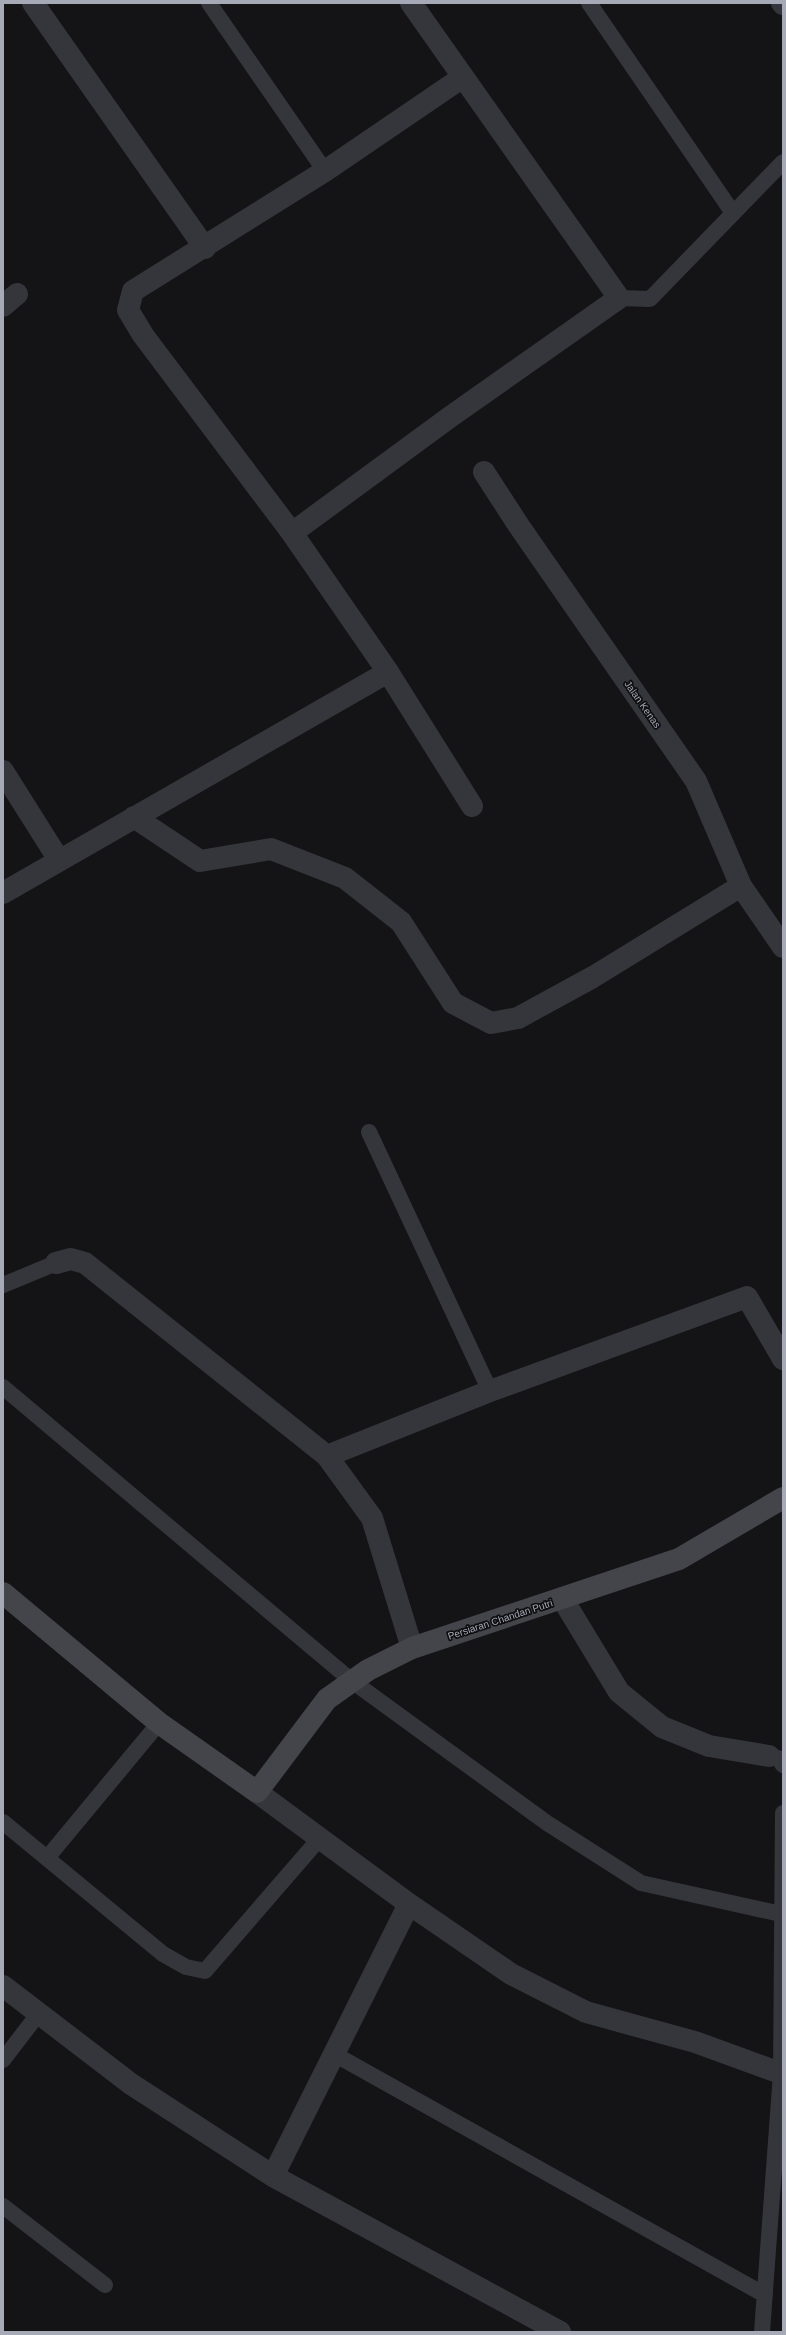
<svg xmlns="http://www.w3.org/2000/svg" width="786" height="2335" viewBox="0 0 786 2335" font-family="Helvetica,sans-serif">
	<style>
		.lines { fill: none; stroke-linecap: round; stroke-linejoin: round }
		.lane { stroke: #35363b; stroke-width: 16 }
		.street { stroke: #35363b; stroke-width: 22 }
		.secondary { stroke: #43454b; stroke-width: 22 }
		.labels { text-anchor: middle; stroke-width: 3.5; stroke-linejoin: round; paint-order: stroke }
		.street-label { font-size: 10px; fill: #a5aab6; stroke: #0f0f11 }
	</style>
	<rect width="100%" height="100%" fill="#141416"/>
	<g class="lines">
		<path class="lane" d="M209,3L325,171
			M589,3L733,213
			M619,298L650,299L783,162
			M369,1132L490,1391
			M3,1285L56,1263
			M3,1387L352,1681L547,1823L641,1883L781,1914
			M769,1756L778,1758L783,1765
			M3,1822L163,1954L186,1967L205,1971L320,1838
			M47,1858L159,1723
			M334,2054L765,2295
			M3,2060L39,2013
			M3,2206L105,2285
			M762,2332L781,2073L783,1813"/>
		<path class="street" d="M33,3L205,248
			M782,3L783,4
			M463,77L325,171L133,291L128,310L143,335L292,533L388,672L472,806
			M3,306L17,294
			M484,472L519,526L696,781L741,886L783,947
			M292,533L450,417L619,298L411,3
			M3,771L59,860
			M134,817L200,861L271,849L345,878L401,922L453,1003L491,1023L518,1018L593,977L741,886
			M3,893L388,672
			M56,1263L71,1259L85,1263L327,1456L372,1518L412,1648
			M327,1456L490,1391L747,1297L783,1359
			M562,1598L619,1692L662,1727L709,1746L769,1756
			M257,1792L409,1904L511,1974L586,2012L695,2042L783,2074
			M3,1986L131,2084L273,2176L560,2332
			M273,2176L409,1904"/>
		<path class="secondary" d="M3,1593L159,1723L257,1792L327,1699L368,1670L412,1648L679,1559L783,1498"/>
	</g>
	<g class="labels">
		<g class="street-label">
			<text transform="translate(643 704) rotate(55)" y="4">Jalan Kenas</text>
			<text transform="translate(500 1619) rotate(-18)" y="4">Persiaran Chandan Putri</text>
		</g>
	</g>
	<rect width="786" height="2335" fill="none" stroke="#a5aab6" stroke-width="8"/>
</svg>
